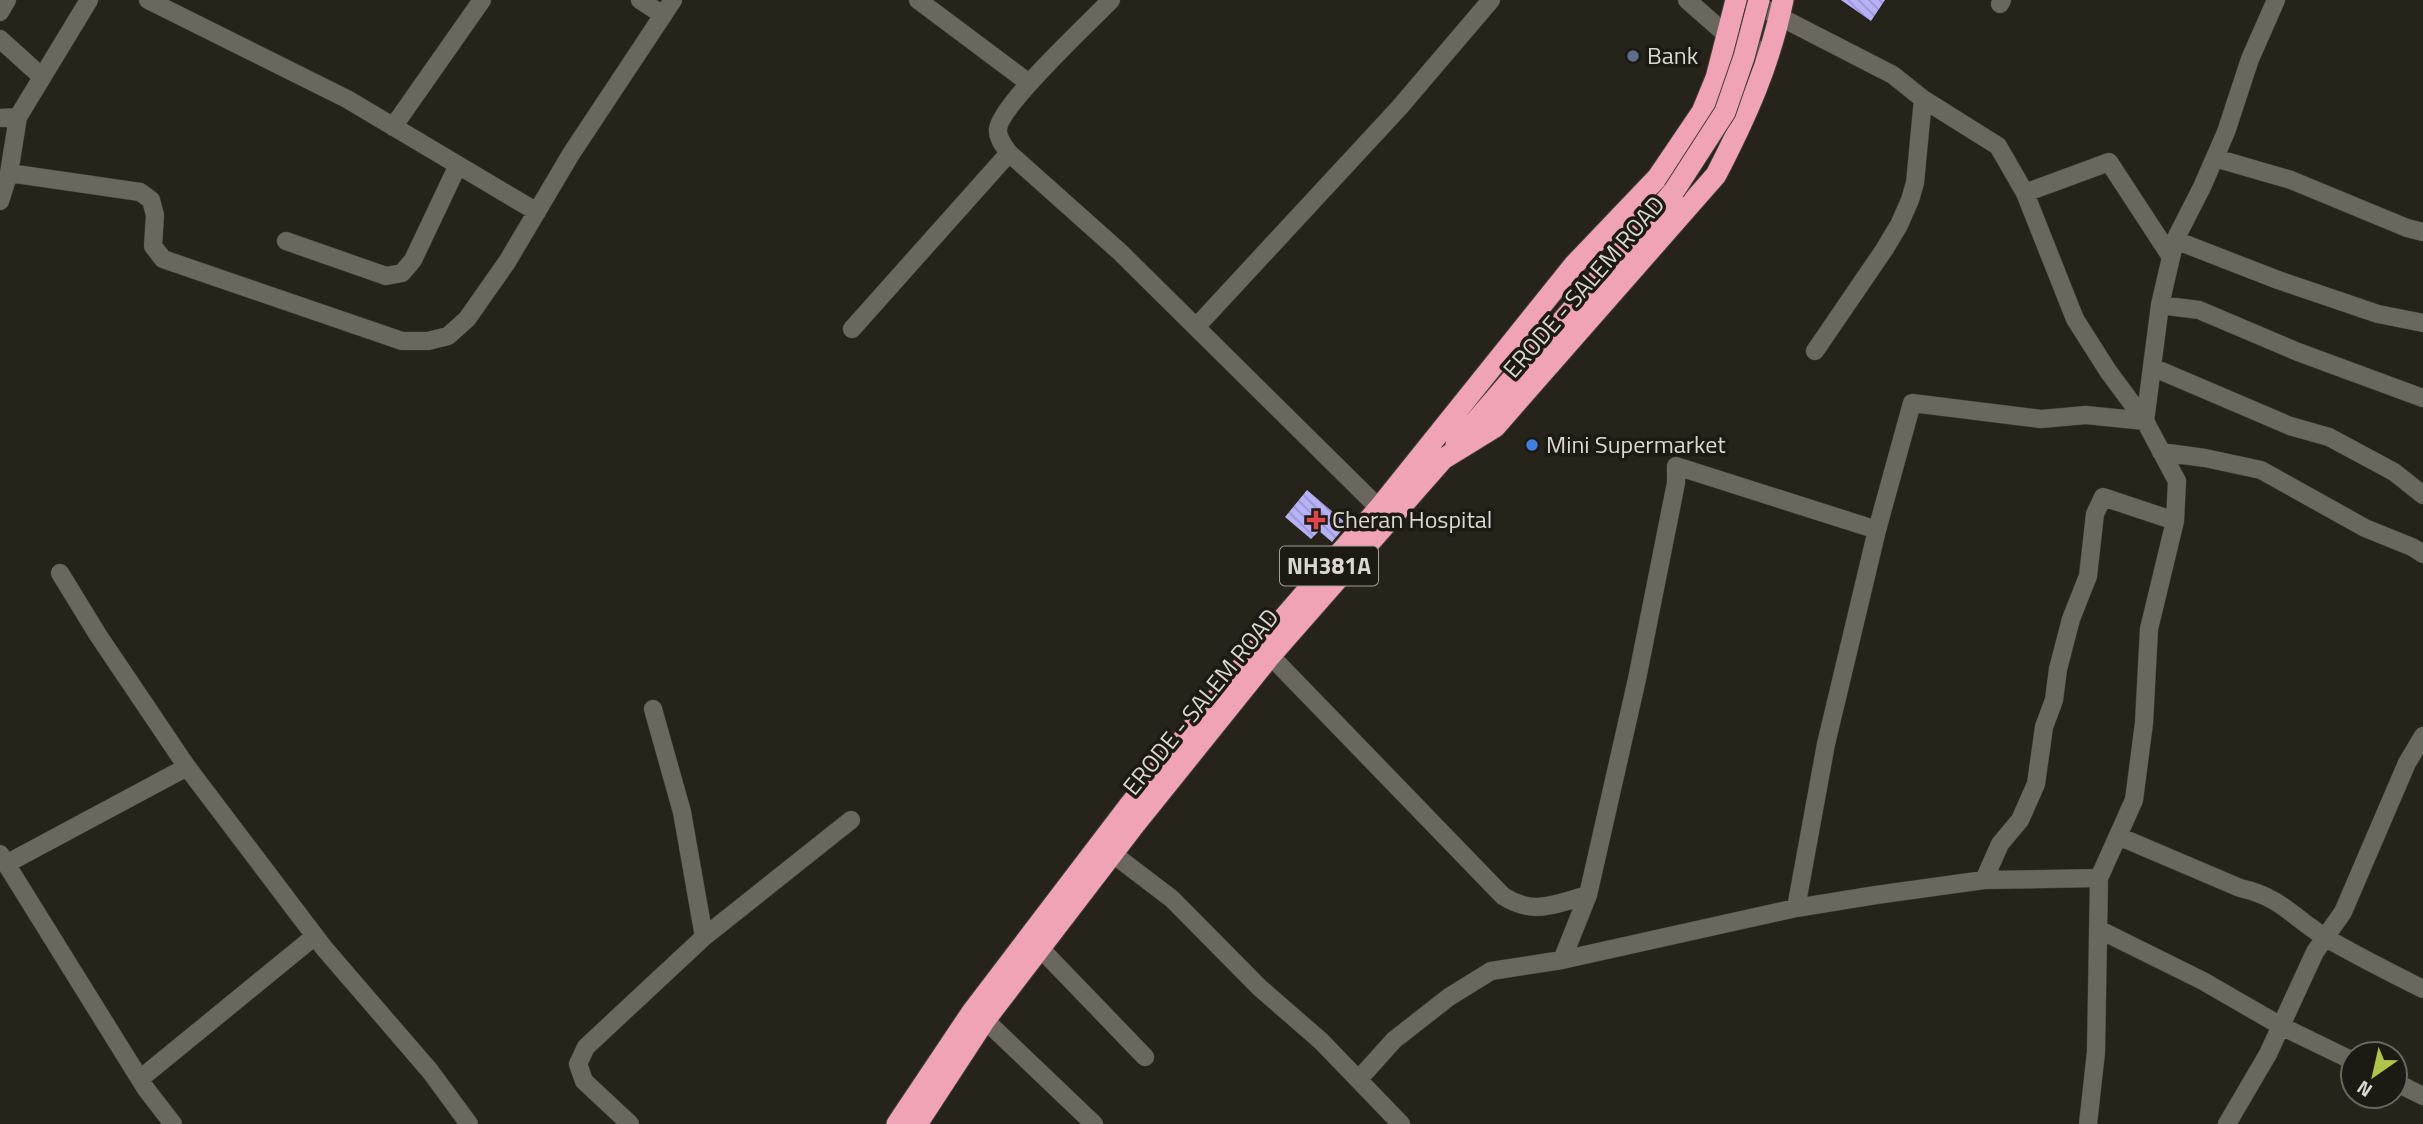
<svg xmlns="http://www.w3.org/2000/svg" width="2423" height="1124" viewBox="0 0 2423 1124" font-family="'Titillium Web',sans-serif">
	<style>
		.building { fill: url(#building-back-hatch) }
		.lines { fill: none; stroke-linecap: round; stroke-linejoin: round }
		.minor-casing { stroke: #403d37; stroke-width: 19 }
		.highway-casing { stroke: #403d37; stroke-width: 23 }
		.minor { stroke: #6a675e; stroke-width: 18 }
		.highway { stroke: #efa3b4; stroke-width: 21 }
		.highway-bridge-casing { stroke: #403d37; stroke-width: 23; stroke-linecap: butt }
		.highway-bridge { stroke: #efa3b4; stroke-width: 21 }
		.service-dot { fill: #5c6f8a; stroke: #1c1a12; stroke-width: 2.5 }
		.shop-dot { fill: #3f7fe0; stroke: #1c1a12; stroke-width: 2.5 }
		.health-dot { fill: #e0444e; stroke: #1c1a12; stroke-width: 2.5 }
		.labels { text-anchor: middle; stroke-width: 7; stroke-linejoin: round; paint-order: stroke }
		.shield { fill: #1c1a12; stroke: #a19f99; stroke-width: 2 }
		.shield-label { font-size: 23px; font-weight: bold; fill: #dad8d3 }
		.poi-label { font-size: 24px; fill: #dad8d3; stroke: #1c1a12; text-anchor: start }
		.street-label { font-size: 24px; fill: #dad8d3; stroke: #1c1a12 }
	</style>
	<defs>
		<pattern id="building-back-hatch" width="6" height="6" patternUnits="userSpaceOnUse" patternTransform="scale(1.75)"><rect width="6" height="6" fill="#b7b1f8"/><path d="M-1 5l2 2M0 0l6 6M5-1l2 2" fill="none" stroke="#9a95ca"/></pattern>
	</defs>
	<rect width="100%" height="100%" fill="#26231b"/>
	<path class="building" d="M1841,0H1885L1871,21Z
		M1307,490L1347,524L1332,542L1319,531L1311,539L1285,517Z"/>
	<g class="lines">
		<defs>
			<path id="minor" d="M148,0L347,99L537,212
				M640,0L663,15
				M918,0L1029,83
				M1111,0C1090,22 1000,105 998,129C997,138 1004,146 1009,153L1120,252L1387,516
				M1687,0L1728,36L1770,55
				M1747,0L1893,75L1923,99L1998,146L2025,193L2075,319L2108,371L2145,421L2177,481L2175,521L2149,629L2144,723L2134,800L2099,878L2096,1052L2088,1124
				M2000,4L2002,0
				M0,12L7,0
				M0,39L42,77
				M0,118L18,117L89,0
				M393,127L482,0
				M2215,158L2291,180L2407,228L2423,232
				M9,173L140,192L151,200L155,215L153,246L163,259L402,341H428L448,336L467,319L507,262L571,154L673,0
				M2025,193L2109,162L2171,257
				M0,201L9,173L18,117
				M2175,240L2278,280L2378,314L2423,323
				M286,241L386,276L402,273L413,260L458,165
				M2160,305L2199,310L2298,352L2423,398
				M1197,326L1399,108L1491,0
				M852,329L1009,153
				M1815,351L1884,250L1899,225L1910,200L1915,183L1923,99
				M2152,367L2290,426L2329,437L2394,472L2423,495
				M2161,452L2205,458L2261,470L2365,528L2412,547L2423,554
				M60,573L98,635L187,767L324,948L430,1071L469,1124
				M1261,646L1503,896C1534,916 1555,904 1588,895
				M653,709L682,812L704,937
				M2118,836L2240,888C2282,897 2294,919 2328,939C2359,957 2391,973 2423,989
				M1101,847L1113,854L1172,899L1260,988L1321,1041L1401,1124
				M0,854L146,1089L173,1124
				M6,864L187,767
				M1984,880L2000,844L2020,820L2036,784L2044,727L2054,700L2058,669L2071,619L2088,576L2095,514L2103,497L2175,521
				M1796,908L1826,744L1877,530L1912,403L2041,419L2086,415L2145,421L2160,305L2175,240L2202,187L2226,132L2250,59L2276,0
				M2098,929L2203,981L2281,1026L2353,1061
				M1040,948L1145,1057
				M1562,960L1588,895L1637,679L1676,483V466L1877,530
				M985,1020L1094,1124
				M140,1079L315,936
				M1359,1079L1394,1040L1449,997L1491,971L1562,960L1796,908L1876,895L1984,880L2099,878
				M2395,1082L2423,1096
				M630,1124L584,1081L578,1064L586,1047L704,937L851,820
				M2227,1124L2268,1054L2315,952L2343,912L2407,763L2423,736"/>
			<path id="highway" d="M1456,444L1674,191
				M897,1124L972,1012L1128,807L1260,645L1379,508L1574,265L1658,177L1702,112L1716,78L1736,0
				M917,1124L985,1020L1132,828L1271,655L1443,459L1495,427L1716,175C1746,117 1770,64 1783,0"/>
		</defs>
		<use href="#minor" class="minor-casing"/>
		<use href="#highway" class="highway-casing"/>
		<use href="#minor" class="minor"/>
		<use href="#highway" class="highway"/>
		<defs>
			<path id="highway-bridge" d="M1674,191L1725,112L1744,57L1759,0"/>
		</defs>
		<use href="#highway-bridge" class="highway-bridge-casing"/>
		<use href="#highway-bridge" class="highway-bridge"/>
	</g>
	<circle class="service-dot" cx="1633" cy="56" r="7"/>
	<circle class="shop-dot" cx="1532" cy="445" r="7"/>
	<path class="health-dot" d="M1312.5 509.5h7v7h7v7h-7v7h-7v-7h-7v-7h7z"/>
	<g class="labels">
		<rect class="shield" x="1280" y="546.5" width="98" height="39" rx="5"/>
		<g class="shield-label">
			<text x="1329" y="574">NH381A</text>
		</g>
		<g class="poi-label">
			<text x="1647" y="64">Bank</text>
			<text x="1546" y="453">Mini Supermarket</text>
			<text x="1332" y="528">Cheran Hospital</text>
		</g>
		<g class="street-label">
			<text transform="translate(1584 287) rotate(-49)" y="8">ERODE - SALEM ROAD</text>
			<text transform="translate(1201 702) rotate(-51)" y="8">ERODE - SALEM ROAD</text>
		</g>
	</g>
	<g transform="translate(2374 1075) rotate(214)"><circle r="33" fill="#1c1a12" stroke="#68665f" stroke-width="2"/>
	<path d="M0-5L12 26L0 18L-12 26Z" fill="#b2c34c"/>
	<text y="-10" font-size="19" font-weight="bold" text-anchor="middle" fill="#dad8d3">N</text>
	</g>
</svg>
